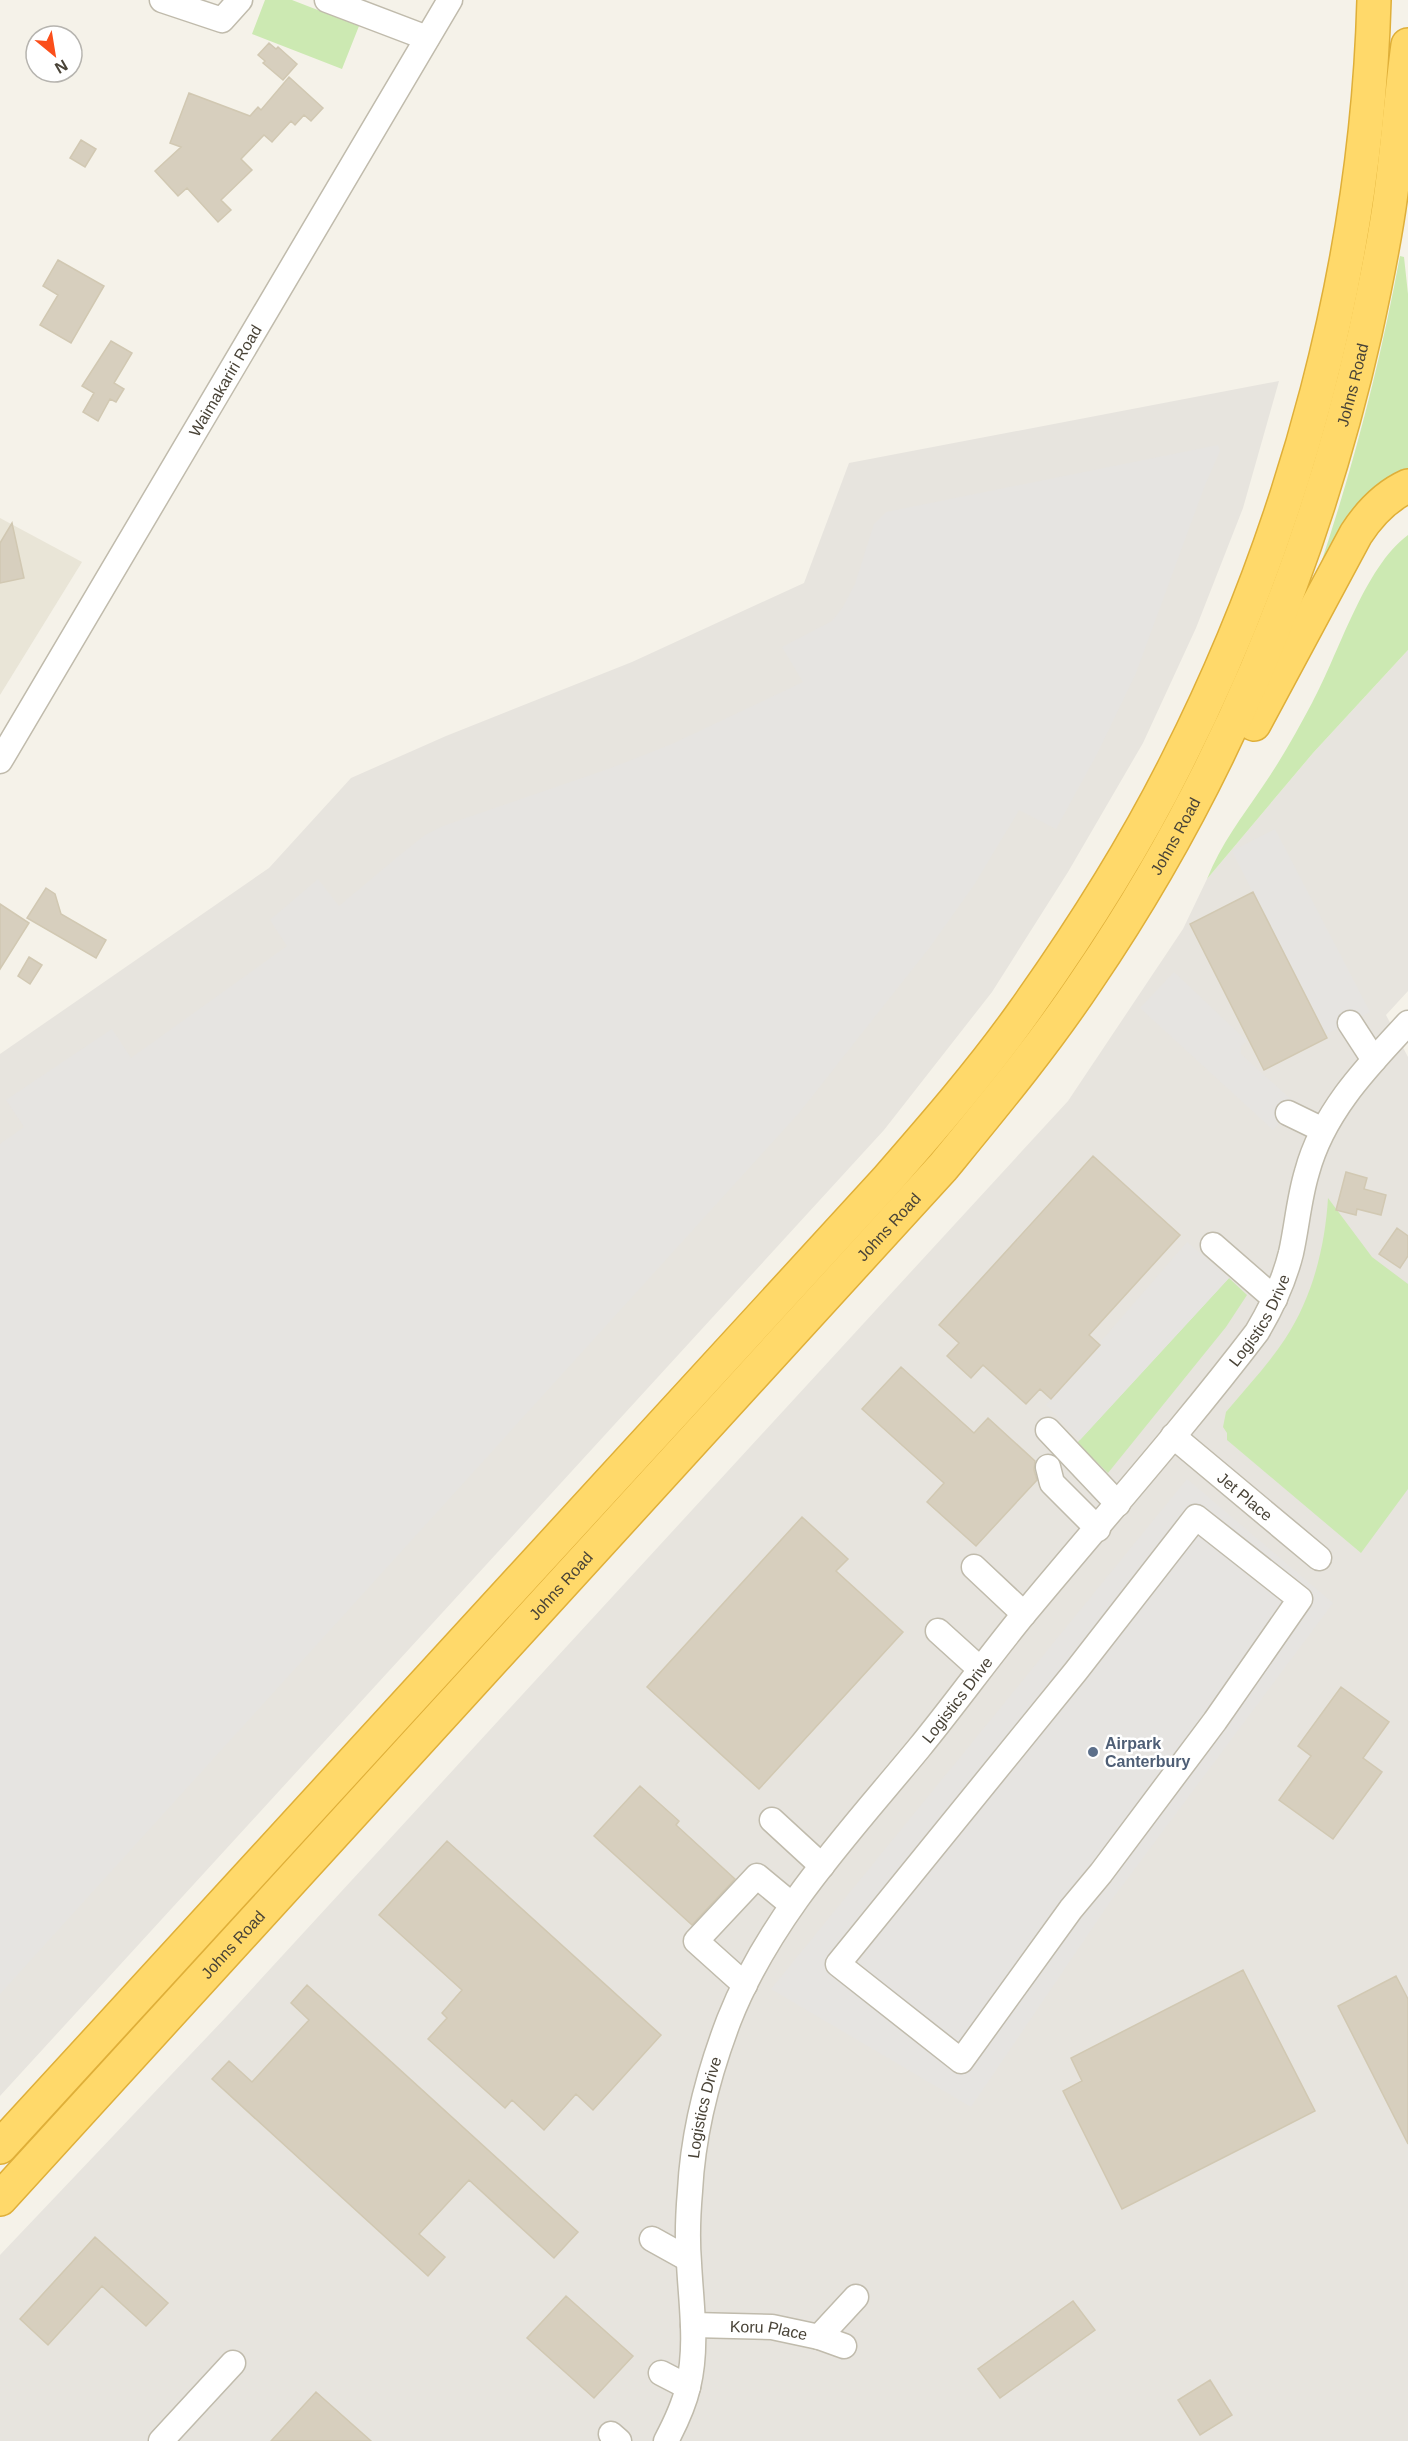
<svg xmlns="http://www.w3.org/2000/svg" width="1408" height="2441" viewBox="0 0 1408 2441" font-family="Arial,sans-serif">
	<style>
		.residential { fill: #e9e5d7 }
		.industrial { fill: #e7e4de }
		.green { fill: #cce9b2 }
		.parking { fill: #e6e4e1 }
		.building { fill: #d7cfbe; stroke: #d1c8b2; stroke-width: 1.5 }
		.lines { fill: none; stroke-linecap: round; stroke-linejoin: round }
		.minor-casing { stroke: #c0bbac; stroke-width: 27 }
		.highway-casing { stroke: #dfaf39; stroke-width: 36 }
		.minor { stroke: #fff; stroke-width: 24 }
		.highway { stroke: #ffd96a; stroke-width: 33 }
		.service-dot { fill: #5c6f8a; stroke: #fff; stroke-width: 2 }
		.labels { text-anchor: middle; stroke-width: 5; stroke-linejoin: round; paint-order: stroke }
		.street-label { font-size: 16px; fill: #494337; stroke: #fff }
		.service-label { font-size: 16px; font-weight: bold; fill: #4e5e75; stroke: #fff; text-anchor: start }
	</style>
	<rect width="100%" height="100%" fill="#f5f2e9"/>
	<path class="residential" d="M0,518L82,562L0,695Z"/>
	<path class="industrial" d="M1279,381L1243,508L1196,628L1143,743L1068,872L992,992L884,1130L0,2096V1054L269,868L351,778L446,736L632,662L804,583L849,463Z
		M1408,650V991L1386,1015L1408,1057V2441H0V2255L227,2016L1068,1101L1183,929L1207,879L1313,753Z"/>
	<path class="green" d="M265,0H292L359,26L342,69L252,34Z
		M1400,256L1404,257L1408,294V472L1318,572C1353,468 1380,364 1400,256Z
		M1408,535V650L1313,753L1207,879C1221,844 1242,817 1263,786C1281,760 1297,731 1312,703C1338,656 1364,567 1408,535Z
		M1328,1198L1372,1257L1408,1284V1489L1361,1553L1227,1440V1433L1223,1427L1226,1412C1246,1388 1268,1365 1285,1339C1312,1298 1325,1248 1328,1198Z
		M1229,1278L1247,1295L1226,1327L1108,1473L1077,1443Z"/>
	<path class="parking" d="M1218,445L1220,451L1205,485L1136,673L1097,754L1056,829L1019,810L974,885L930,947L799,1113L0,1994V1144L24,1127L6,1100L112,1029L131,1058L287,946L270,920L318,879L339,906L400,855L425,835L443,826L611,768L672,744L803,682L782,647L832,621L843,607L855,584L874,524L886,512Z
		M1275,829L1370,1012L1325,1035L1232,851Z
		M1174,972L1247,1041L1241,1046V1054L1296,1104L1273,1130L1140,1008Z
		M1187,1242L1229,1278L1080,1440L1046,1405Z
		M1187,1479L1333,1603L1110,1902L971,2107L771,1989Z"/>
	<path class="building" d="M269,43L276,49L278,47L297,64L283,80L263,63L265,61L258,55Z
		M289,77L323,108L311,121L304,115L295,125L291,121L272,142L264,135L241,159L252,170L221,200L231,210L218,222L187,188L178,196L155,171L181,147L170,143L189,93L250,116L258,107L261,110Z
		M81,140L96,149L85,167L70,158Z
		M58,260L104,286L71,343L40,325L58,295L43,286Z
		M111,341L132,353L114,383L124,389L116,402L110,399L98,421L83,412L94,393L82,386Z
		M12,523L24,578L0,583V543Z
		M46,888L55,894L61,914L106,940L96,958L27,918Z
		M1253,892L1327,1038L1264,1070L1190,924Z
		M0,904L29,923L0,969Z
		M29,957L42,965L30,984L18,976Z
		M1093,1156L1180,1235L1089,1335L1100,1345L1051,1399L1040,1389L1026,1404L983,1365L971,1378L947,1356L959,1343L939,1325Z
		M1346,1172L1367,1178L1364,1189L1386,1195L1381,1215L1357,1209L1356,1215L1336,1210Z
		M1397,1228L1408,1236V1256L1400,1268L1379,1254Z
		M901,1367L974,1433L988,1418L1035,1461L1034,1470L1037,1480L976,1546L927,1502L944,1483L862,1409Z
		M802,1517L848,1559L836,1571L903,1632L759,1789L647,1687Z
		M1341,1687L1389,1722L1363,1758L1382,1772L1333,1839L1279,1800L1311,1756L1298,1746Z
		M640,1786L679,1821L676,1825L735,1879L692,1925L594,1836Z
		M447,1841L661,2035L593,2110L576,2094L544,2130L512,2100L505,2108L428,2039L447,2018L442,2013L462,1990L379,1915Z
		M1243,1970L1315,2111L1122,2209L1063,2091L1082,2081L1071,2058Z
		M1396,1976L1408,1999V2144L1338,2006Z
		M307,1985L578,2232L554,2258L469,2180L419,2234L445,2257L428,2276L212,2079L229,2061L252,2082L309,2020L291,2003Z
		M95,2237L168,2303L146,2326L102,2286L48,2345L20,2319Z
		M566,2296L633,2356L594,2398L527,2338Z
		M1073,2301L1095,2330L1000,2398L978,2369Z
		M1210,2380L1232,2415L1200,2435L1178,2400Z
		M316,2392L371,2441H271Z"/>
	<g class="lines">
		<defs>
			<g id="minor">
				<path d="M162,0L222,20L240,0"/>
				<path d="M327,0L427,38"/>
				<path id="s1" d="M0,761L450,0"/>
				<path d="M1350,1023L1374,1060"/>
				<path d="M1288,1113L1323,1130"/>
				<path d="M1213,1245L1275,1299"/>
				<path d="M1048,1430L1118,1504"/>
				<path id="s2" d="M1173,1436L1319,1558"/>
				<path d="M1048,1467L1052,1483L1098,1529"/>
				<path d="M1196,1517L1300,1599L1215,1721L1101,1873L1071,1909L961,2061L838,1964L1076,1671Z"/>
				<path d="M974,1567L1024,1614"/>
				<path d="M938,1631L980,1669"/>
				<path d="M772,1820L822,1866"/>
				<path d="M745,1985L696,1941L757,1876L792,1905"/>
				<path d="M652,2239L688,2259"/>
				<path id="s3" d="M693,2325L772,2327L819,2337L844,2346"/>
				<path d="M819,2337L856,2297"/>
				<path d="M661,2373L688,2387"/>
				<path d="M611,2434L619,2441"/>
				<path d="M161,2441L233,2363"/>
				<path id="s4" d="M666,2441C675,2424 684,2405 688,2387C698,2346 691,2304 689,2263C687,2239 688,2214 690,2191C693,2132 708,2075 729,2020C770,1916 849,1833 919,1748C955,1704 988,1658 1024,1614C1102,1520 1183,1429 1257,1332C1272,1307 1284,1281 1291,1253C1297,1226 1299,1198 1307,1172C1323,1112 1367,1067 1408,1023"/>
			</g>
			<g id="highway">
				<path d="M1254,724L1356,534C1369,514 1386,496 1408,486"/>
				<path d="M0,2147L886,1181C933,1127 981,1072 1023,1013C1080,933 1133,850 1177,762C1295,529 1367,261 1374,0"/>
				<path id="s5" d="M0,2199L943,1167C993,1106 1043,1046 1087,980C1220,785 1313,564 1365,333C1375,287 1385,240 1391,193C1398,144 1401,94 1408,45"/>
			</g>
		</defs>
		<use href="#minor" class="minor-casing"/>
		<use href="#highway" class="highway-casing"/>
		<use href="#minor" class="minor"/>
		<use href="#highway" class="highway"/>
	</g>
	<circle class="service-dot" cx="1093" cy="1752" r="6"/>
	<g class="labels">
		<g class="street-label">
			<text dy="6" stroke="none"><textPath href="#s1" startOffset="442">Waimakariri Road</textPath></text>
			<text dy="6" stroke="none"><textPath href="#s5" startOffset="2289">Johns Road</textPath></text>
			<text dy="6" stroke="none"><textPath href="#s5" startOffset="1803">Johns Road</textPath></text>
			<text dy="6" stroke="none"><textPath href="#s5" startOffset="1317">Johns Road</textPath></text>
			<text dy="6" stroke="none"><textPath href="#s4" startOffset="1312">Logistics Drive</textPath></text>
			<text dy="6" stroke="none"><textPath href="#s2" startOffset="94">Jet Place</textPath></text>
			<text dy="6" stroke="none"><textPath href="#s5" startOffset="831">Johns Road</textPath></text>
			<text dy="6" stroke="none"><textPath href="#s4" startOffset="826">Logistics Drive</textPath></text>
			<text dy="6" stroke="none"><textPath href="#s5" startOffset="345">Johns Road</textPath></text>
			<text dy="6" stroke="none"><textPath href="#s4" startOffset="340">Logistics Drive</textPath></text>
			<text dy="6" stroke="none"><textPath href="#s3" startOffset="76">Koru Place</textPath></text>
		</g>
		<g class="service-label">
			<text x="1105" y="1749">Airpark<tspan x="1105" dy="18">Canterbury</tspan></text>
		</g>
	</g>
	<g transform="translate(54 54) rotate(150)"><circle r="28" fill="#ffffff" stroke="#b6b4af" stroke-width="1.5"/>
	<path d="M0-4.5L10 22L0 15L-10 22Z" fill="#fb4e1a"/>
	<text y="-9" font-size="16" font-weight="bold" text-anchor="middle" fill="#494337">N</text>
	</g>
</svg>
